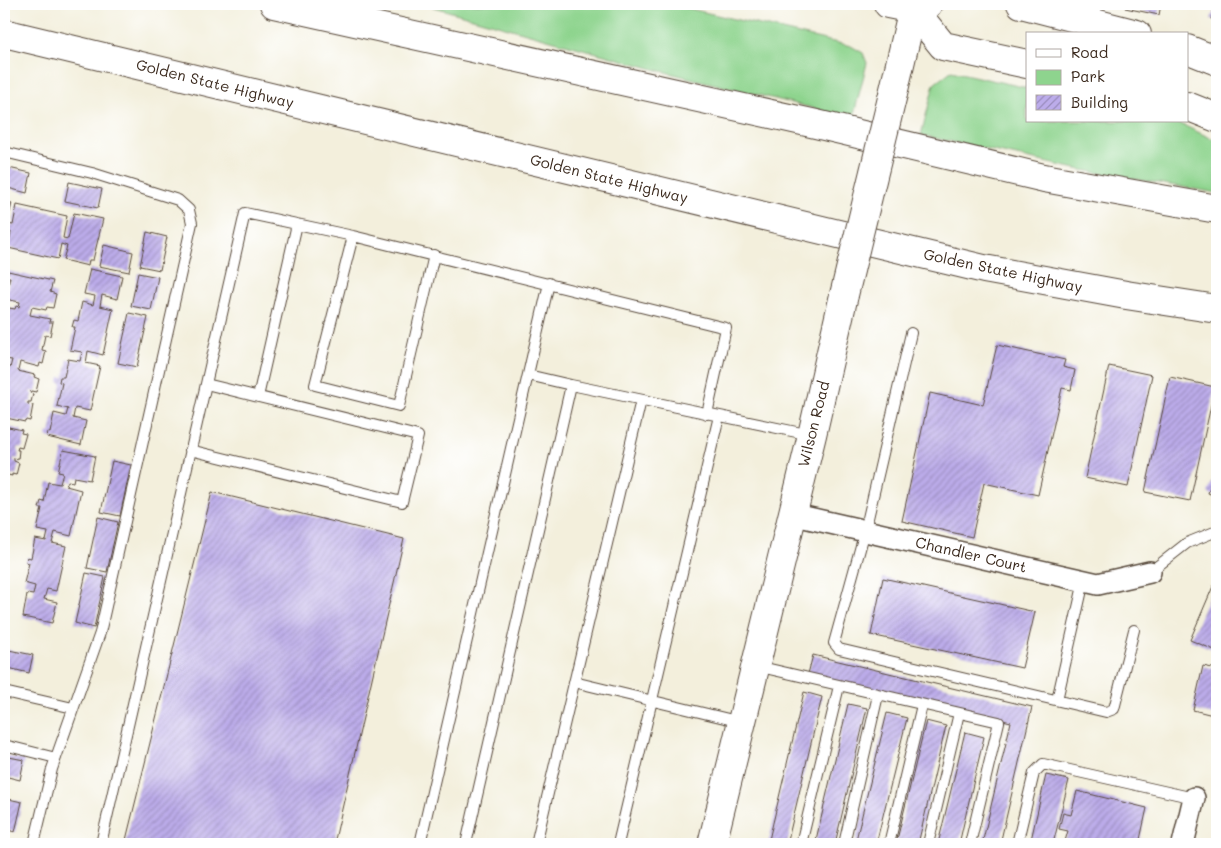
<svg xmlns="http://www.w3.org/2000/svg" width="1221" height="848" viewBox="0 0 1221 848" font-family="Mali,sans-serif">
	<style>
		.green { fill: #8ed48e; stroke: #647f56 }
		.building { fill: url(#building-hatch) }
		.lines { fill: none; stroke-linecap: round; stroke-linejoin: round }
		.lane-casing { stroke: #57483a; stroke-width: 12 }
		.street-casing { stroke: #57483a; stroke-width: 24 }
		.secondary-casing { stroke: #57483a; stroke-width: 30 }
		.highway-casing { stroke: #57483a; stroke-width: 30 }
		.lane { stroke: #fff; stroke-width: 10 }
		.street { stroke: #fff; stroke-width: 21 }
		.secondary { stroke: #fff; stroke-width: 28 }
		.highway { stroke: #fff; stroke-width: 28 }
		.secondary-bridge-casing { stroke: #57483a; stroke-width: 30; stroke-linecap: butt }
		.secondary-bridge { stroke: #fff; stroke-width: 28 }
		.labels { text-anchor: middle; stroke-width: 4; stroke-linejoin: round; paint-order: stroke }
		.street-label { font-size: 15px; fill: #3b2a1e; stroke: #fff }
	</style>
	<defs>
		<pattern id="building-hatch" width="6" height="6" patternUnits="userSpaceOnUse" patternTransform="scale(1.25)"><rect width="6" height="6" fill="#bcacea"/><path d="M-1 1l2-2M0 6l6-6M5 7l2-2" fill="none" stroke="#9a8cbd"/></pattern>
	</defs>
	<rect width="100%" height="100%" fill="#fff"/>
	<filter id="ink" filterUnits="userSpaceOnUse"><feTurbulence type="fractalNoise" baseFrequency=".02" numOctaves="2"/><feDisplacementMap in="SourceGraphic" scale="10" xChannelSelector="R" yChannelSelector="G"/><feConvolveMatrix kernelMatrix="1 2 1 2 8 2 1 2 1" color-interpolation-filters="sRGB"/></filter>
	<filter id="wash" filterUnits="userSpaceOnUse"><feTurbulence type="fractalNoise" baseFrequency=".0096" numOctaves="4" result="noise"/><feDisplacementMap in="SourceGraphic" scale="20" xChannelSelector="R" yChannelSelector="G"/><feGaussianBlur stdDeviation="1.12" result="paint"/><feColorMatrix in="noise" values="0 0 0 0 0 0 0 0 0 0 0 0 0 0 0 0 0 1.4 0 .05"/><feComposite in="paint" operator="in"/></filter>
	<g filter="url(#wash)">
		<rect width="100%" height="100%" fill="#f3efdc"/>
		<path class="green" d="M423,4H669L851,46L863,53L867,63L853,118L661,71Z
			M951,71L1027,88V121H1169L1183,125L1217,141V193L1076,169L921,135L934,84Z"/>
		<g id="blocks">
			<path class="building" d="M1126,4H1161L1159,15L1125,8Z
				M1217,4V26L1215,25L1217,21L1211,19Z
				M4,167L31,173L27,193L4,187Z
				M69,182L102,189L98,208L65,201Z
				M4,201L12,203L7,224L13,225L17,205L67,216L63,238L68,239L74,213L103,219L93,260H89L88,266L63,260L67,246L61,244L58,259L8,248L11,232L5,231L4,235Z
				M147,232L167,237L160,270L140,266Z
				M104,245L133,252L129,272L99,266Z
				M90,269L122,276L117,299L102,295L100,306L113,309L103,355L88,351L86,363L100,366L90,411L75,408L73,418L86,421L81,445L47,437L48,432L50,433L54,413L66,416L68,409L57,406L62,383L59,382L60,377H64L68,359L80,361L82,352L70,350L75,327H72L74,320L78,321L82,302L93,305L95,296L84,294Z
				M8,271L53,281L50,292L56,294L53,308L47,307L46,310L32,307L30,315L50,319L49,322H53L50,336L45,335L42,350L46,351L43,364L40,363L39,367L20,362L18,371L35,375L34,377L39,379L36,392L31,391L30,393L33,394L31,402H28V404L33,405L30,421L26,420L25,422L6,418L5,425L4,367L10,368L12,360L4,359V328L9,308L15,309L16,306L19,307L20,302L5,299L10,277H7Z
				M138,273L158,277L151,310L131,306Z
				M129,313L148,317L137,367L118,363Z
				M997,345L1065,360L1063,367L1075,370L1071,390L1062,388L1038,495L984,483L972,537L902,521L930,393L983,405Z
				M1109,366L1152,375L1128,487L1085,478Z
				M1170,377L1215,387L1190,501L1145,492Z
				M4,426L22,430L21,433L26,434L22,448L18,447L17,450H19L18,459L14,458V461L19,463L16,475L12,474V476L4,474Z
				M63,450L95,456L90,480L74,477L73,482L68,481L66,486L81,490L71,536L55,532L52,543L66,546L56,591L47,589L44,599L57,602L52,623L23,617L27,594L33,595L35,586L24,583L29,563L26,562L27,557L31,558L35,539L46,541L48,532L37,530L42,508H39L41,501L44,502L48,482L60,484L63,473L58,472Z
				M112,461L131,465L120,516L101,512Z
				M1217,469V497L1208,493Z
				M212,492L404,539L334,844H125Z
				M98,517L118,522L107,572L87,568Z
				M86,573L105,577L94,628L75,623Z
				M1217,577V651L1190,640Z
				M883,578L1035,612L1022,668L871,635Z
				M4,649L33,655L29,673L4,667Z
				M813,655L1032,707L1000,844H982L1011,722L808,674Z
				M1203,666L1217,669V716L1193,710Z
				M804,692L822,697L787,844H768Z
				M848,704L867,708L835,844H815Z
				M887,713L907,718L876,844H855Z
				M926,721L946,726L918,844H896Z
				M965,732L984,737L959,844H938Z
				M4,756L24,760L20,780L4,776Z
				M1046,775L1069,780L1053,844H1030Z
				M1077,791L1147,808L1139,844H1078L1065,841L1068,831L1059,829L1063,813L1071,815Z
				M4,798L22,802L15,832L4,829Z"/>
		</g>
	</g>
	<g filter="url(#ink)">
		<use href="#blocks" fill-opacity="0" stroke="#57483a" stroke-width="1"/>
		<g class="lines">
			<defs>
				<path id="lane" d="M4,152L92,173L178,200L189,210L192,223L100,633L52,769L34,844
					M353,236L315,385L399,406L434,255
					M911,333L865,531L834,643L839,649L1106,712L1114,709L1134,630
					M528,375L571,385
					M258,397L297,224
					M190,450L402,502L418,436L206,384
					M1150,572L1187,543L1217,531
					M757,666L999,722L970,844
					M574,682L741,722
					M4,692L73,708
					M1057,700L1084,581
					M4,745L56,758
					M101,844L245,213L353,236L726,328L707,414
					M420,844L549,283
					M466,844L571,385L811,435
					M536,844L641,400
					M618,844L719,416
					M801,844L839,686
					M844,844L878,695
					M889,844L922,705
					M928,844L959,713
					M1017,844L1034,773L1043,764L1194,798"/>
				<path id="street" d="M791,514L1098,584L1150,572
					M1183,844L1194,798"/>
				<path id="secondary" d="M888,4L913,9L928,4
					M1021,4L1137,34
					M913,9L943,46L1027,64
					M1187,49L1217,61
					M893,94L914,4
					M1187,106L1217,118
					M712,844L812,435L844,295"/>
				<path id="highway" d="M274,4L816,124L1044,178L1217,209
					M4,33L984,269L1126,295L1217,309"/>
			</defs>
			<use href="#lane" class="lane-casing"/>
			<use href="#street" class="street-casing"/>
			<use href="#secondary" class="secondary-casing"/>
			<use href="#highway" class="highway-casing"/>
			<use href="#lane" class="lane"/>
			<use href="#street" class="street"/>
			<use href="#secondary" class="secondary"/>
			<use href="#highway" class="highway"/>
			<defs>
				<path id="secondary-bridge" d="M844,295L893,94"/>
			</defs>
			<use href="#secondary-bridge" class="secondary-bridge-casing"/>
			<use href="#secondary-bridge" class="secondary-bridge"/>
		</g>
	</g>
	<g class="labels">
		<g class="street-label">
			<text transform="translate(215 84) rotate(14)" y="5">Golden State Highway</text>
			<text transform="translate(609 179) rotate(14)" y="5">Golden State Highway</text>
			<text transform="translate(1003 271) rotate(12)" y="5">Golden State Highway</text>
			<text transform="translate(814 424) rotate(-76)" y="5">Wilson Road</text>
			<text transform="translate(971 555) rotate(13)" y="5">Chandler Court</text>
		</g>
	</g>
	<rect width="1221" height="848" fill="none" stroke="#fff" stroke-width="20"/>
	<rect x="1026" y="32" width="162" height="90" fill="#ffffff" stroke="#b1aaa5"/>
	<rect x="1036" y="49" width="25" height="8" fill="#ffffff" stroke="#b1aaa5"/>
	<text x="1071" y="58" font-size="15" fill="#3b2a1e">Road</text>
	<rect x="1036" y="70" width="25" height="15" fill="#8ed48e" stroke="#b1aaa5"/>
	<text x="1071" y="82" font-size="15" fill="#3b2a1e">Park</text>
	<rect x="1036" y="95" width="25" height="15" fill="url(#building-hatch)" stroke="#b1aaa5"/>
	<text x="1071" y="108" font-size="15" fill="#3b2a1e">Building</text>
</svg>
